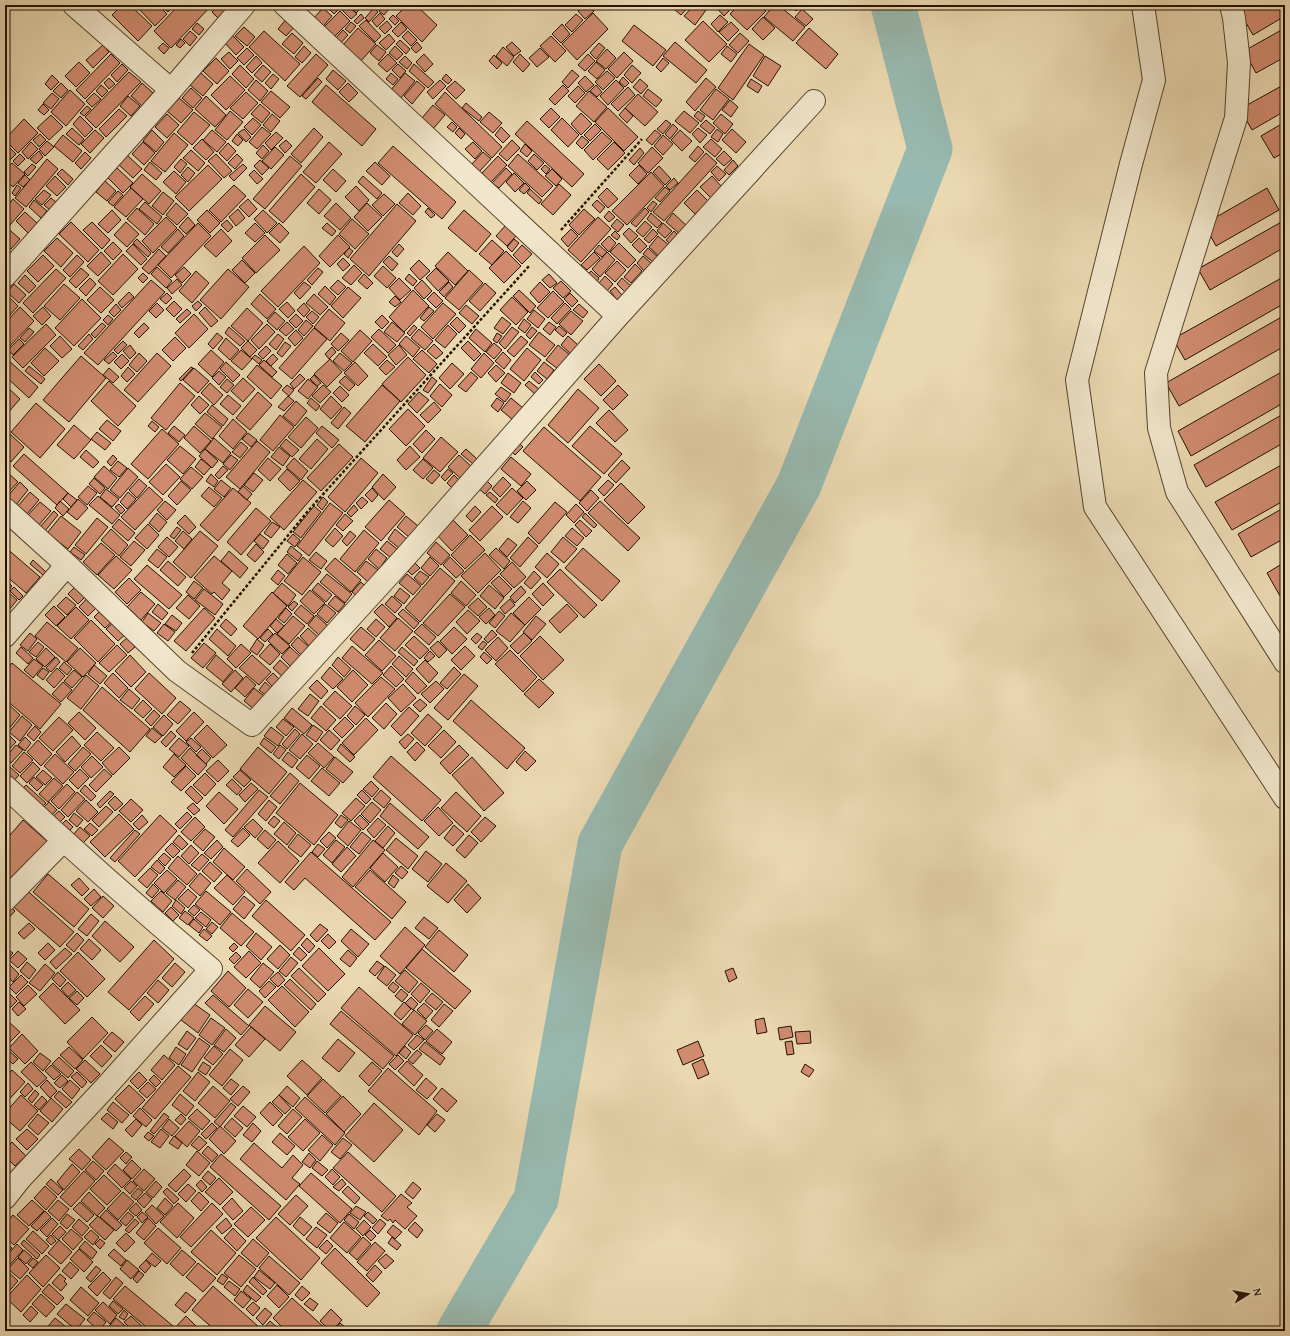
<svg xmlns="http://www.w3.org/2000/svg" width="1290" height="1336" viewBox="0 0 1290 1336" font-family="'Gentium Book Plus',serif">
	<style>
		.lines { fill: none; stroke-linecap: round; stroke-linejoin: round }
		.river { stroke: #98b9af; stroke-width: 45 }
		.building { fill: #d08b6f; stroke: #241201 }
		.minor-casing { stroke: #56442d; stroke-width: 24 }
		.path { stroke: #241201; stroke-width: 2.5; stroke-dasharray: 3 2; stroke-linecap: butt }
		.minor { stroke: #f1e6cc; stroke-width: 22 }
	</style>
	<rect width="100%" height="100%" fill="#ead8b0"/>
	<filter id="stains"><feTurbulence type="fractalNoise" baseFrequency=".005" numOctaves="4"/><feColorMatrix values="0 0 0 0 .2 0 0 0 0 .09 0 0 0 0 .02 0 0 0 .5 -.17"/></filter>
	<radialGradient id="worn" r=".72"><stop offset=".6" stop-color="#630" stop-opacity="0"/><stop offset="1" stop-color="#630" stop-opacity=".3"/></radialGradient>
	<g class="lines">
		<path class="river" d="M459,1331L536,1199L600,844L799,485L930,149L893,5"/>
	</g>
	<path class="building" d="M122,5H130L152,26L138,41L112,15Z
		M143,5H158L167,14L155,26L139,9Z
		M160,5H175L168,12Z
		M179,5H212L171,48L154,31Z
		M219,5H235L220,20L212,12Z
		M329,5H335L339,9L334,14L327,7Z
		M347,5L357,14L351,19L342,10Z
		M349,5H364L356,13Z
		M407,5H416L437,25L422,42L396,16Z
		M585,5H589L594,11L585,19L578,11Z
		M677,5H690L681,15L674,9Z
		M694,5H700L706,10L695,25L684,16Z
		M714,5H735L724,16Z
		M739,5H759L766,11L747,30L730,14Z
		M774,5H778L805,27L793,41L764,17Z
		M789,5H802L796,11Z
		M1250,5H1285V16L1253,35L1239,11Z
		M384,6L388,10L384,15L379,11Z
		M323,8L332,16L320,30L311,21Z
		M374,8L378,12L369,22L365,18Z
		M802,9L813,19L806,26L795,17Z
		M340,11L350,21L332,39L322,29Z
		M380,13L385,19L377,27L372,21Z
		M593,13L608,29L577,60L562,44Z
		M361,14L364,18L357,24L354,21Z
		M576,14L583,20L572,32L565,25Z
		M393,15L399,21L395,25L389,19Z
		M720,15L728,22L718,32L711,24Z
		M763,17L775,28L763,40L752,29Z
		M287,18L296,25L286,36L278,29Z
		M366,20L381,36L375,42L359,26Z
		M387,21L392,27L385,34L379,28Z
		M703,21L727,44L709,62L685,40Z
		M351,22L356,26L350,33L345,29Z
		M401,22L407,29L398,37L392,31Z
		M731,22L739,30L728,41L719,32Z
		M197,23L204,29L199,35L192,29Z
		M562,24L570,34L561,43L552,34Z
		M634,25L666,50L653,66L622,41Z
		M244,27L255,37L247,46L235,36Z
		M358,28L376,44L360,62L342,46Z
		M809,28L838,54L826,69L796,43Z
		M1285,28V57L1256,73L1244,51Z
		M343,30L348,35L338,46L333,41Z
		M190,31L197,37L190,46L183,39Z
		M264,31L300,64L285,81L249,47Z
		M408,31L417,40L411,46L402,37Z
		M292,33L303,43L294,54L282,44Z
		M740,33L749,41L738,53L729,45Z
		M389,34L395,41L386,50L379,43Z
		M232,35L244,47L236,55L224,42Z
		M551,36L566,51L555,62L540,46Z
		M181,39L185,43L180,48L176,45Z
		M400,40L410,49L406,54L396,44Z
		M417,42L422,48L416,53L411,48Z
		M512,42L521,51L514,56L506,47Z
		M675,42L707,70L696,83L663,56Z
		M163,43L169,48L164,54L158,48Z
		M599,43L605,48L596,59L590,53Z
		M749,44L764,55L733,100L718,88Z
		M103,45L109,52L93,68L86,60Z
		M377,45L386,52L379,61L370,53Z
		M304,46L311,53L302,63L295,57Z
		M395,46L403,54L397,60L389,53Z
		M727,46L737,54L731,62L721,54Z
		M503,47L514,57L507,66L496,56Z
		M247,48L254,55L244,65L237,58Z
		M540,48L549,57L537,67L529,58Z
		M607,49L616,58L606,69L596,61Z
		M229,52L238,61L230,69L221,59Z
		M624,52L633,61L617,78L608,69Z
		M111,54L120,63L85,99L76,90Z
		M316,54L328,65L300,97L287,86Z
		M388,54L397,63L387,72L378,64Z
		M424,54L433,64L425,72L416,62Z
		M520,54L530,64L523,72L513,62Z
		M588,54L595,61L585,71L578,65Z
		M494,55L502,63L497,69L489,61Z
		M256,56L262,63L252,73L246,67Z
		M405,56L412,63L407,69L399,62Z
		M765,56L781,66L768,86L753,76Z
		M216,58L229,71L217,84L203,71Z
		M663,58L669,63L661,72L656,67Z
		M79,62L90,73L76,87L65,76Z
		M596,62L605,70L597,79L588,71Z
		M122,64L128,70L117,82L111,75Z
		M398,64L406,71L400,78L392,70Z
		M414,64L434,82L428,88L409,71Z
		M240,65L254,79L246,88L232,74Z
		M263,65L271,72L262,82L254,75Z
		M632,65L641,73L632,83L624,75Z
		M333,70L346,81L338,90L326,79Z
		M572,70L579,76L568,88L562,82Z
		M607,71L615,78L603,90L595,82Z
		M129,72L141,82L96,128L85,117Z
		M201,73L213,84L203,96L190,85Z
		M391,73L398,79L393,85L386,79Z
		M405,73L415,81L400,99L390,91Z
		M273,74L279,79L271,89L265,83Z
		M446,74L452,80L448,84L442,79Z
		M52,75L59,82L51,90L45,84Z
		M230,76L245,90L226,110L211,95Z
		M585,76L594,85L586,92L578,83Z
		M623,77L629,83L625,87L619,82Z
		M109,78L115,84L109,89L104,83Z
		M318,78L322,82L306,99L302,96Z
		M706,78L716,87L695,111L686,102Z
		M640,79L648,86L641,94L633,87Z
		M751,79L762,86L758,93L747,86Z
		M256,80L268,91L260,101L248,90Z
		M440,80L446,86L433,99L427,92Z
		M616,80L624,88L608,105L600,96Z
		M417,81L425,88L412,104L404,96Z
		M455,81L465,90L456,99L446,89Z
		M61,83L68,90L61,98L53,91Z
		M142,83L153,93L142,106L131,96Z
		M348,83L358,93L349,102L339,92Z
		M1285,84V111L1252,130L1240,109Z
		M101,85L108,91L102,97L96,91Z
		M326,85L376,129L362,146L312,102Z
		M563,85L569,91L555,105L549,99Z
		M596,85L602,92L597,97L590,91Z
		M578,86L585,93L575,103L568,96Z
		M628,87L635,95L618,111L611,104Z
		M191,88L202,98L193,108L182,98Z
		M648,89L662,100L656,107L643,96Z
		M716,89L729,99L713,120L700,110Z
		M70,90L85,104L66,126L51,112Z
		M271,91L290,107L280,118L261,102Z
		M589,91L607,107L594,122L576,106Z
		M246,92L258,103L243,119L230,108Z
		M445,92L502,147L492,158L435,104Z
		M52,93L59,99L51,109L43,103Z
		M94,93L101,99L92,107L86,101Z
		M638,94L658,112L645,126L625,108Z
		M128,96L140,106L131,116L120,106Z
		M206,96L226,115L215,127L195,109Z
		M179,98L193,110L181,123L167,111Z
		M730,100L738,107L731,117L722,110Z
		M466,103L482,117L479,121L462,108Z
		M43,104L49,110L44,115L38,110Z
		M260,104L270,113L262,123L251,114Z
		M433,105L445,115L432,130L421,119Z
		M87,106L91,109L84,116L80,113Z
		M551,108L560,117L549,128L540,119Z
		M608,108L638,137L624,151L595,122Z
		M625,108L633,116L627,123L619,115Z
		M119,109L127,116L106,137L99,129Z
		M230,111L243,122L227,140L215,130Z
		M684,111L699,123L690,133L675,121Z
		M698,111L705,116L701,122L694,116Z
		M194,112L210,125L192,145L177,132Z
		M489,112L502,123L493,133L480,122Z
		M581,113L592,124L581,135L571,124Z
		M167,114L179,125L167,138L155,127Z
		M272,114L280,121L271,132L263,125Z
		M721,114L733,124L725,134L713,123Z
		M51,115L63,127L49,140L37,128Z
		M80,116L93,129L85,137L73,124Z
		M253,118L261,125L252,135L244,127Z
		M562,118L579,135L568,147L551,130Z
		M24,119L38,133L18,153L5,140V139Z
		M666,120L671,124L663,134L657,129Z
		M706,120L715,128L710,134L700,126Z
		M527,121L584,174L572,187L515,134Z
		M452,122L457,127L453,132L447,127Z
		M1285,122V152L1274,158L1261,136Z
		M595,124L601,130L590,141L584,135Z
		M673,124L678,129L670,139L665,134Z
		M262,127L271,134L257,149L249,142Z
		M501,127L510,136L503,143L495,135Z
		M72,128L84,139L79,145L66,134Z
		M314,128L323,137L301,163L291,154Z
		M459,128L465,134L461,139L455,133Z
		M698,128L707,135L700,143L692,134Z
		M244,129L251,137L246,142L238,133Z
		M717,129L723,134L718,142L711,137Z
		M732,129L746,142L736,153L722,140Z
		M95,130L104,138L90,153L81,144Z
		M152,130L164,142L156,152L143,141Z
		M212,130L226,142L217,152L203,140Z
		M655,130L661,135L652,145L646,140Z
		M680,130L692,141L682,151L671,140Z
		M276,132L283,138L271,150L265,143Z
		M602,132L612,141L593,160L584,150Z
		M174,133L188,145L165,172L151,161Z
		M40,134L46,140L39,147L33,140Z
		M237,134L243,140L238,146L232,141Z
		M63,135L82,151L73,162L54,146Z
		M663,135L673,144L663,155L654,146Z
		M582,136L589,142L582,149L576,143Z
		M202,139L214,152L206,160L193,148Z
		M711,139L722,149L715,157L703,147Z
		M286,140L292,146L285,153L279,146Z
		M512,140L520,148L507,161L499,154Z
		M47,141L54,147L45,156L39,149Z
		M31,142L38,149L28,159L22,152Z
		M143,142L155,153L144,165L132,154Z
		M329,142L342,154L316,183L303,172Z
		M473,142L482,151L475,159L465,149Z
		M614,142L625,153L608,170L597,159Z
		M5,143L16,154L5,165Z
		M228,143L236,151L227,161L219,153Z
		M525,144L532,151L527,157L520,151Z
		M263,145L269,151L262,159L256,153Z
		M393,146L456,202L442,219L378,163Z
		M698,146L704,152L695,162L689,157Z
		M275,147L284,155L271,169L262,161Z
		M652,147L663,158L648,173L638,163Z
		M640,148L644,153L634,165L629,160Z
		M191,150L205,163L198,171L183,158Z
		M39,151L43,157L36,164L30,159Z
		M724,151L732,159L724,166L716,159Z
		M85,152L91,158L81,169L75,163Z
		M483,152L491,159L478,173L470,166Z
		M706,153L717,163L664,221L653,212Z
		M20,154L25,159L18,166L13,161Z
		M216,154L232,171L224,178L208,161Z
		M237,154L243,160L235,169L228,163Z
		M518,154L553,186L542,197L508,166Z
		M534,154L544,163L537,170L528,161Z
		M127,155L142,169L133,178L118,164Z
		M290,156L302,166L265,209L253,199Z
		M498,156L507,165L491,182L482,173Z
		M47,159L58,169L26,207L15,198Z
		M181,159L187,164L180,173L174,167Z
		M260,160L269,168L262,175L254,166Z
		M733,160L738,166L729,175L724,170Z
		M150,162L162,173L156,180L144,170Z
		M375,162L390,176L382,185L366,171Z
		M12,163L25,174L13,187L5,180V170Z
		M32,164L36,167L28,176L24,172Z
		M243,164L247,168L234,181L229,176Z
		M208,165L222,179L189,211L175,197Z
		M545,165L550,169L546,174L541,169Z
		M639,165L647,174L638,184L629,175Z
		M659,166L671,179L665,185L653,172Z
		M717,166L726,174L719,181L711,172Z
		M116,167L133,183L123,193L107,177Z
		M188,167L195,173L188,182L181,175Z
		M506,168L512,174L499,188L492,183Z
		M62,169L73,179L68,185L57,174Z
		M333,169L346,181L336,192L323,180Z
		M552,169L562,179L556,186L545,176Z
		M254,170L263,179L257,184L249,175Z
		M174,171L186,182L176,194L163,182Z
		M651,172L664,186L627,225L612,211Z
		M514,173L524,183L515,192L506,182Z
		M142,174L161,191L149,204L130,187Z
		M301,174L315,187L283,223L269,211Z
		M25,175L30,180L23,187L18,183Z
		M55,176L66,187L57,196L46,186Z
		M363,176L382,193L377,199L358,182Z
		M712,176L722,187L711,198L700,187Z
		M674,178L678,183L670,190L666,186Z
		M105,181L116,191L107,201L96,192Z
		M525,183L530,188L524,194L519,190Z
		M559,184L571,195L553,215L541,204Z
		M17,185L21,188L15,196L12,193Z
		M234,185L246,196L221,222L209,210Z
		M356,186L369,200L359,211L345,197Z
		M665,187L670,191L660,202L655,198Z
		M131,188L143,199L126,217L114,207Z
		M607,188L618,199L608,208L598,197Z
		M1267,188L1279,210L1216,246L1204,224Z
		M319,189L331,200L319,214L307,203Z
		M530,189L542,200L539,204L527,193Z
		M44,190L51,195L42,205L35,199Z
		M697,190L708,201L695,214L684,203Z
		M118,191L123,195L113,206L108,202Z
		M163,192L174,201L163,215L152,206Z
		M408,193L421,206L413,215L399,203Z
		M384,194L395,204L383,216L372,205Z
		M51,198L57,203L51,211L44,205Z
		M13,199L24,209L10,225L5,221V209Z
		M248,199L257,209L249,217L239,207Z
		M34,200L47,211L41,218L29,207Z
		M597,200L605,207L600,213L592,205Z
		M653,201L657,204L651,212L647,208Z
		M145,202L162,217L157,224L139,209Z
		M176,203L188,214L177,225L166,215Z
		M336,203L351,218L340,230L324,216Z
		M367,203L382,217L368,231L354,217Z
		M397,204L416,221L369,276L350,259Z
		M137,208L154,224L145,235L127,219Z
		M428,208L435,215L431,218L425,212Z
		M645,208L649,212L636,227L631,223Z
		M238,209L245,218L236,226L229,217Z
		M584,209L595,219L579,235L569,225Z
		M112,210L121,220L108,233L98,224Z
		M207,210L220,223L210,233L197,220Z
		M263,210L277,223L267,233L254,219Z
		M464,210L491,234L476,252L448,228Z
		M609,211L615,217L609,222L604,217Z
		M25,212L38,224L29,234L16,221Z
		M651,213L662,223L657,228L647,219Z
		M673,213L688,227L681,235L666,222Z
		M166,217L177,228L153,253L142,241Z
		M188,217L195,225L186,234L179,227Z
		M598,217L611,229L581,262L568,250Z
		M352,219L369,234L355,249L339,234Z
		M617,219L624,225L618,232L611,226Z
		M227,220L233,227L228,232L221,225Z
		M1285,220V247L1210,290L1198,269Z
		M645,221L652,227L643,237L636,231Z
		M71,222L99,250L88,262L59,234Z
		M92,222L110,240L102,249L83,230Z
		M126,222L139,234L127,247L114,235Z
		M198,223L211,236L171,278L158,265Z
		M255,223L265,233L255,242L245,233Z
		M279,223L289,233L280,243L269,233Z
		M327,223L336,231L332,236L322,228Z
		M663,223L672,231L665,238L657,231Z
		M506,225L517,235L507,246L496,236Z
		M5,226L20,239L11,249L5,244Z
		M629,228L638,236L631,243L623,234Z
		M178,229L184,236L168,253L161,247Z
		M221,229L232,241L216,257L204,246Z
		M571,229L578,236L568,247L561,239Z
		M653,229L658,234L649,243L644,239Z
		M615,231L620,236L617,240L611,235Z
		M674,231L681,238L674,247L666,240Z
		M265,235L280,250L256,273L242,258Z
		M338,235L350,247L330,267L319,256Z
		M609,236L616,243L609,252L601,244Z
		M658,236L670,246L661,258L649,247Z
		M57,238L73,253L61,267L44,251Z
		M639,238L647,246L640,253L632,245Z
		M137,239L151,253L148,257L133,243Z
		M514,239L519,243L512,252L507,247Z
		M492,240L504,251L492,265L479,254Z
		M113,242L122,251L113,260L104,251Z
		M619,243L636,260L628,268L610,252Z
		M133,244L147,259L141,265L126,251Z
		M399,244L404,249L397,257L392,252Z
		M522,245L532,254L522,264L513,255Z
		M599,245L607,252L602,257L594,251Z
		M304,246L320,263L278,307L261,291Z
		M349,248L353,251L348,258L344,254Z
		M648,248L658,257L653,262L643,254Z
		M159,249L166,256L149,274L142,268Z
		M506,251L521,266L504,283L489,268Z
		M101,252L111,263L98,276L87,266Z
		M448,252L468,271L455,285L435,266Z
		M594,252L600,258L587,270L581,265Z
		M607,252L615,260L600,277L592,269Z
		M123,254L138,269L113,295L98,281Z
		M43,255L54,266L38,282L27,271Z
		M77,255L84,262L70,277L63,270Z
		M389,256L398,264L392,271L383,262Z
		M643,256L651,263L644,271L637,263Z
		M343,258L350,265L343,271L337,264Z
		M242,260L255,273L245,283L232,270Z
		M419,260L430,271L420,280L410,269Z
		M617,261L626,270L615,282L605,273Z
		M635,264L642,271L631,283L624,277Z
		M354,265L362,273L351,285L342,278Z
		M383,266L396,278L387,288L374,276Z
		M157,267L172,281L166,288L151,274Z
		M184,267L191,274L182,283L175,275Z
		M81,268L89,275L76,288L69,281Z
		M318,268L323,272L312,285L307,280Z
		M436,268L449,281L438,291L426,278Z
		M56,269L66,278L33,313L23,303Z
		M228,269L249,287L221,319L200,300Z
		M469,270L483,283L459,310L445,298Z
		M196,271L209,283L192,303L179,291Z
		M591,271L599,278L597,282L588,274Z
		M143,273L148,278L143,283L138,278Z
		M364,274L373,283L367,289L358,281Z
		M409,274L417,281L413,286L405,279Z
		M549,274L557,283L550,288L542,280Z
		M25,275L36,286L29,293L18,283Z
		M605,276L613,284L607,291L599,283Z
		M1285,276V303L1185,360L1173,339Z
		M90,278L96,284L86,296L79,289Z
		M399,278L411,290L400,300L389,288Z
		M622,278L632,287L626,293L617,284Z
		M177,279L182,285L172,294L167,288Z
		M151,280L165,292L98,365L84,353Z
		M338,280L346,287L338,295L330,288Z
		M422,280L432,291L424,299L414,288Z
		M561,281L571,291L563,298L553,288Z
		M304,282L311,287L300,299L294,293Z
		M449,282L453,287L444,297L439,292Z
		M540,282L550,292L539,303L530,293Z
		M485,283L496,293L480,311L469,301Z
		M14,284L26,295L19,303L7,292Z
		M64,284L80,298L60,320L44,306Z
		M325,286L336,297L330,305L318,294Z
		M100,287L114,300L101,313L87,300Z
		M348,287L361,298L343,318L331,306Z
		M615,287L622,295L617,300L610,291Z
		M413,290L429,306L404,332L389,317Z
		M519,290L536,306L530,313L513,296Z
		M553,291L564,302L548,318L537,308Z
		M129,292L134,297L122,308L118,303Z
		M434,292L443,301L436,308L427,299Z
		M167,293L172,298L166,304L160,299Z
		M570,293L578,301L572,307L564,299Z
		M260,294L276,309L267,319L251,304Z
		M314,294L328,307L320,315L306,303Z
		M395,296L401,302L395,307L389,302Z
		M9,297L18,306L9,316L5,312V302Z
		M512,297L528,312L516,325L500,310Z
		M82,299L101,318L74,346L55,328Z
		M174,301L182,309L174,317L166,309Z
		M198,301L202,305L196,311L192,306Z
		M287,302L295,311L288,318L279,309Z
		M157,303L164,310L156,318L149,311Z
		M304,303L310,310L304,317L297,310Z
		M443,303L456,314L433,339L421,327Z
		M565,303L571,309L557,324L551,318Z
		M116,304L121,310L114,317L109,312Z
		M579,304L588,312L583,318L573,310Z
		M466,305L479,316L472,324L459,313Z
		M20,307L34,321L5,351V323Z
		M43,307L51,316L42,325L33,316Z
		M205,307L218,321L211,327L199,313Z
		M429,307L434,311L424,321L420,318Z
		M247,308L263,323L248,341L231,326Z
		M187,309L191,313L180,323L176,319Z
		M329,309L345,323L330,341L314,327Z
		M534,310L545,319L538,328L527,319Z
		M312,311L319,317L313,324L306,317Z
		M571,311L583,321L571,335L559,324Z
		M275,312L285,321L277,330L267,321Z
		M194,314L208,329L189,348L175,333Z
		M296,314L303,321L296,328L289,321Z
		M108,315L113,319L108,325L103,320Z
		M382,315L389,322L382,329L375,322Z
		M1285,315V346L1179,406L1166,383Z
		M457,317L466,326L459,333L450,324Z
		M502,317L511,324L503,334L494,328Z
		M524,319L531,325L525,333L518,328Z
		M306,320L313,326L304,336L298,330Z
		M287,322L294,329L286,336L279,330Z
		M392,322L405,333L397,342L384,332Z
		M549,322L556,327L550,335L543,329Z
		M102,323L106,326L95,338L91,334Z
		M144,323L149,328L139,338L134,333Z
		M46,324L56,335L23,368L12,357Z
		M267,324L275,332L259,349L251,340Z
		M414,325L417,328L410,336L407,333Z
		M448,325L457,334L445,348L435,340Z
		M559,326L567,333L563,337L555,330Z
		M229,327L245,341L240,346L225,333Z
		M512,327L519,332L505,349L499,343Z
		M532,327L537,331L530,339L526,335Z
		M29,328L34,332L25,342L20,338Z
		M314,328L327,339L292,379L279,368Z
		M379,329L396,345L388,353L371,337Z
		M419,329L433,341L425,350L411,338Z
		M476,329L492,343L485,352L469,338Z
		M296,330L303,338L295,346L288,338Z
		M360,330L372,341L353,362L341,351Z
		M539,332L555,345L545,357L529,345Z
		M217,333L223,338L213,349L208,344Z
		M341,333L349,340L338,351L331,344Z
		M497,333L502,336L497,343L493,340Z
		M89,334L93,339L83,350L78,346Z
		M278,334L284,339L276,350L269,344Z
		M60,336L72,349L62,358L50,346Z
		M406,336L420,348L413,357L399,344Z
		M521,336L528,342L514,357L507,351Z
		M568,336L578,345L571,354L561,345Z
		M175,337L186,348L173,361L162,350Z
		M226,338L239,350L230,360L218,349Z
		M19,339L24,344L13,355L8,350Z
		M123,341L127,345L118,354L114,350Z
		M248,341L257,350L250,357L241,348Z
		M468,341L481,354L474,361L461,348Z
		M285,342L291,346L282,357L277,353Z
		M494,343L502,350L494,359L486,352Z
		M373,344L387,357L378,366L364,353Z
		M434,344L443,353L436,359L427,351Z
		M130,345L136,353L130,359L123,351Z
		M399,345L407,355L396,365L388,355Z
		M558,345L570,355L558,369L546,360Z
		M266,346L271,351L263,359L258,354Z
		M332,347L336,352L329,359L325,354Z
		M45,348L59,361L44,376L31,363Z
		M527,348L541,360L524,381L510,369Z
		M211,350L224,362L212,377L198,364Z
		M241,350L252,359L242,370L231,361Z
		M422,350L437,364L429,373L413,359Z
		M113,352L117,356L109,364L104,360Z
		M503,352L511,360L504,369L495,361Z
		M139,353L147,361L137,372L129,365Z
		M157,353L171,366L138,402L124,390Z
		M340,353L352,363L344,371L333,361Z
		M484,353L494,363L481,378L471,369Z
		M122,354L129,361L121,369L114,362Z
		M273,354L278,359L271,366L266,361Z
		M255,355L262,360L259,364L252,358Z
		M81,356L106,378L69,422L43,400Z
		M408,357L426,375L401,402L382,384Z
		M7,359L38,387L29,398L5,376V361Z
		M330,359L342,372L327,387L314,374Z
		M264,360L277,372L272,377L259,365Z
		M387,360L395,367L386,375L379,368Z
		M226,362L240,375L233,382L220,369Z
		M355,362L368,376L358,386L344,373Z
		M544,362L554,370L547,379L537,371Z
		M452,363L464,374L450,389L439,378Z
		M599,364L616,381L601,396L584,379Z
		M257,365L282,386L271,399L247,377Z
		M496,365L505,373L496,382L488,373Z
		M29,366L45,379L41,384L25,371Z
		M128,367L135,374L127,382L121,376Z
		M191,367L193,368L181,381L179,379Z
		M109,368L119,377L113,383L103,375Z
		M194,368L209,381L198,393L183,380Z
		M1285,370V402L1191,456L1178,431Z
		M219,371L226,377L219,385L212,378Z
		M471,372L478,378L466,392L458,386Z
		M535,372L543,380L539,384L531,377Z
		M508,373L521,383L514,393L501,383Z
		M300,374L305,379L294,389L290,384Z
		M314,375L321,383L317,386L310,379Z
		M345,376L355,385L349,391L339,382Z
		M432,377L437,381L428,393L423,390Z
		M243,378L255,389L243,402L231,391Z
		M227,379L234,385L227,393L220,387Z
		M308,379L318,387L308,399L298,391Z
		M109,381L136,406L118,426L91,401Z
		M529,381L540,390L536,395L525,385Z
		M180,383L195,396L166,430L151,418Z
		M210,383L223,395L214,405L201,393Z
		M440,384L452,395L442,407L430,396Z
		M5,385L20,399L6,415L5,414Z
		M287,385L294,390L289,396L282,390Z
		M323,385L331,392L320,403L312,396Z
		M382,385L400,401L365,442L346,426Z
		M618,385L628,395L613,410L603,400Z
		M340,386L349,395L342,402L333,393Z
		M501,387L511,394L505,402L495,394Z
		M578,389L599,408L568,443L548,425Z
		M258,392L272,405L250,430L236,418Z
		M419,392L429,400L417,413L408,404Z
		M228,395L241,406L233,415L220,404Z
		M199,396L209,405L200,414L191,405Z
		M288,396L294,401L284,411L278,407Z
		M331,396L342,407L331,419L320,409Z
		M311,398L320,406L316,411L307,403Z
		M497,398L504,403L498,412L491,406Z
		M511,398L523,408L513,420L501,410Z
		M296,401L307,411L295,426L283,416Z
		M434,402L441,410L428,423L420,415Z
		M36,403L65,429L40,458L11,432Z
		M212,405L228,419L223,426L207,412Z
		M344,407L351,413L338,429L331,423Z
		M408,409L425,426L406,446L389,429Z
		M609,410L628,430L615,442L596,423Z
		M205,413L222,427L212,439L195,424Z
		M1285,413V442L1206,487L1194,465Z
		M280,415L294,427L273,451L260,440Z
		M306,417L318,428L301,448L288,437Z
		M233,419L247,432L233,449L219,436Z
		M107,420L121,431L113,441L99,429Z
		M152,421L159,427L155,432L148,426Z
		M74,425L91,440L74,459L57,445Z
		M174,426L185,435L179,442L168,433Z
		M194,426L211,441L200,453L184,438Z
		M322,426L339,440L332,448L316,433Z
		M590,426L622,454L604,474L572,446Z
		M544,427L601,477L580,501L523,451Z
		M162,429L179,444L148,479L131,464Z
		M426,430L435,439L422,453L413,444Z
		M97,432L111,443L105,450L91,439Z
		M248,433L257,440L251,447L242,439Z
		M10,434L24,447L11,462L5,457V440Z
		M441,437L458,452L440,472L423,458Z
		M214,438L231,453L223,463L205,449Z
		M286,439L299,450L292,457L280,446Z
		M317,439L328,449L311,469L299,459Z
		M516,440L523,447L515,455L508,448Z
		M257,441L270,452L240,489L226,477Z
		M241,442L248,448L240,458L232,452Z
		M339,444L353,457L321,491L307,478Z
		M180,446L196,459L183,474L167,460Z
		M410,446L420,457L406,470L397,460Z
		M279,447L290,456L283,466L271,457Z
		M205,449L218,461L212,468L199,456Z
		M466,449L477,459L473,464L461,454Z
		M86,450L99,462L93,468L80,457Z
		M24,454L68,493L57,505L13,466Z
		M113,455L117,459L111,466L107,462Z
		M231,455L238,460L230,470L223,464Z
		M459,455L472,467L461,479L448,467Z
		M511,457L531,474L521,486L501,469Z
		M268,458L281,469L270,481L258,470Z
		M294,458L308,471L301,480L286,467Z
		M361,458L378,473L345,512L328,497Z
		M201,459L211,467L204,475L195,467Z
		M423,459L433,468L423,479L413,470Z
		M622,460L630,468L616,483L608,475Z
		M118,461L127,468L119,477L110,470Z
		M1285,463V500L1232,530L1215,502Z
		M166,464L180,477L163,495L149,482Z
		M104,466L117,478L108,489L94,477Z
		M223,466L228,470L219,479L215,475Z
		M191,467L203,477L192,489L180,479Z
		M128,468L138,477L120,498L110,490Z
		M287,469L300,481L290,491L278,479Z
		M448,469L453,473L445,481L441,477Z
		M434,470L440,475L432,484L426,479Z
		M8,473L18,482L5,496V477Z
		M254,473L263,480L253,492L244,485Z
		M211,474L218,481L214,487L206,481Z
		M383,474L396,487L384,500L372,487Z
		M454,475L460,481L453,489L447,483Z
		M503,477L511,485L500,497L492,489Z
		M94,478L105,488L100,494L89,484Z
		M484,478L492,486L485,494L477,487Z
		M139,479L147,486L137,498L129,490Z
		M221,480L231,488L224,497L214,489Z
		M303,480L317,492L284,530L270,517Z
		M608,480L614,485L604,496L598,490Z
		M181,481L191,490L177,505L168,496Z
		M527,481L536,490L526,500L517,491Z
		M20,482L28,490L16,505L6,498Z
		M621,483L645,507L628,524L604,500Z
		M88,486L97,493L87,505L78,497Z
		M243,486L252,494L247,500L238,492Z
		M149,487L163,500L135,530L121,517Z
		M209,487L222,498L214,507L201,496Z
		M233,488L251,503L218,541L200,525Z
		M372,488L378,495L372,502L365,495Z
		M512,488L523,498L507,515L496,505Z
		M106,489L119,499L112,507L100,497Z
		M591,490L599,498L587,511L579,503Z
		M30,492L39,500L26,515L17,507Z
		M128,492L136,499L127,509L120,502Z
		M490,492L498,499L495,503L486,495Z
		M68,493L77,500L71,507L63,499Z
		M98,496L120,515L112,524L89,505Z
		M323,497L328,502L322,510L317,505Z
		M362,497L368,502L361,509L356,503Z
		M78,499L88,508L77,520L67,512Z
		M389,500L405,514L381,541L365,527Z
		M60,501L69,509L63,516L55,508Z
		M165,501L176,510L167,520L157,510Z
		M523,501L531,508L518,523L510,517Z
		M600,501L640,538L628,551L588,513Z
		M40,502L51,511L38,526L27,516Z
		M555,502L567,512L539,544L528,533Z
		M330,503L343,513L309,556L297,546Z
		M119,504L125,510L121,514L115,507Z
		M576,504L584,512L574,523L566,515Z
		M354,505L358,510L351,517L347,513Z
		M314,506L321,512L301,538L293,532Z
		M475,506L481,512L472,522L466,516Z
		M492,506L503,517L480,541L469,530Z
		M1285,507V538L1251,557L1238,534Z
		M256,508L271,521L241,555L227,542Z
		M54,511L58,515L45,531L40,527Z
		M157,513L167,522L159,532L149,523Z
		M585,513L597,525L594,528L582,517Z
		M345,514L353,521L343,531L336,525Z
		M185,515L196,527L189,534L177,523Z
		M61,516L81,532L68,549L47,533Z
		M406,516L418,526L409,537L397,527Z
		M97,518L108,527L86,554L75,545Z
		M451,518L468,535L452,551L435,533Z
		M119,519L135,533L128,541L112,527Z
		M580,520L592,531L586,537L575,525Z
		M272,522L280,527L271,538L264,533Z
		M148,524L159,535L147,549L135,538Z
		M177,527L181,530L174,539L170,536Z
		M335,528L343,536L333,547L325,540Z
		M572,528L584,538L577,546L565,536Z
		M111,529L128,545L119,556L101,540Z
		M395,529L408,540L400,549L388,539Z
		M364,530L379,543L355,572L340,559Z
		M183,531L192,539L184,549L175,541Z
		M200,531L218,546L191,578L173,562Z
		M350,531L356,536L347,546L342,541Z
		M260,534L269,541L263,549L254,541Z
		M293,534L300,540L295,547L287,541Z
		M470,535L485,550L465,569L451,555Z
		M167,537L178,547L169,557L158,547Z
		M528,537L538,546L520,567L510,558Z
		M563,537L577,549L564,563L551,552Z
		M508,538L517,545L507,557L499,549Z
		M134,541L145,550L131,566L120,557Z
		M387,541L397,549L391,558L380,549Z
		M436,542L450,555L441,565L427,553Z
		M101,543L115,555L97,575L83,562Z
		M256,544L264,552L255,562L247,555Z
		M291,546L302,555L298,561L287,552Z
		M5,547L40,577L26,593L5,575Z
		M74,547L85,555L81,560L70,552Z
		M496,548L510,561L504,569L489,555Z
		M583,548L620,581L602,601L565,568Z
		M157,549L167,557L158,568L148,560Z
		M376,549L387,558L379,569L368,559Z
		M229,551L248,568L240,578L221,561Z
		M316,552L327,561L321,569L309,560Z
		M485,553L501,570L478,593L461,576Z
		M547,553L559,564L547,578L535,567Z
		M287,554L297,563L288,574L278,565Z
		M116,556L132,570L114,589L98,575Z
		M214,556L232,571L222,583L230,590L222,600L214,592L212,594L194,578Z
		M303,557L321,572L302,595L284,581Z
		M430,557L439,566L430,576L421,568Z
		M450,557L464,571L456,578L443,565Z
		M335,558L361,580L351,592L325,569Z
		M33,560L46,572L43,575L30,564Z
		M168,561L186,577L178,586L160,570Z
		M366,561L378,570L368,582L357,572Z
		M512,562L526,577L514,588L500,574Z
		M1285,562V593L1280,596L1267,573Z
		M415,563L420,568L412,575L408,571Z
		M147,565L182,595L169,609L134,579Z
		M440,568L455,581L420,622L405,608Z
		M560,569L597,605L584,618L547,582Z
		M278,570L285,576L278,585L271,579Z
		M420,571L429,577L422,585L414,578Z
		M534,571L541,578L531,589L524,583Z
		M327,574L352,594L345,603L320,582Z
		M407,574L421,586L413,595L399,583Z
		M499,576L512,589L504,597L491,583Z
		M129,578L141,590L127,604L115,592Z
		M5,579L12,586L5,595Z
		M194,581L203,588L194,599L186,592Z
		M461,581L476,595L466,606L451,593Z
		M361,582L366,587L358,597L352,592Z
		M79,583L89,593L78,604L68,594Z
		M282,583L296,595L288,606L273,593Z
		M318,583L332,595L326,602L312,590Z
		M543,583L554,595L543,606L532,594Z
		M489,585L504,598L495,609L480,596Z
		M521,586L526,592L515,603L510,597Z
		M14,587L23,596L19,600L10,591Z
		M400,588L410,596L404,604L394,596Z
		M204,589L223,604L215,615L195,600Z
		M310,590L325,603L314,614L300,601Z
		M8,592L17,600L9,610L5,606V596Z
		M141,592L155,604L141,620L127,607Z
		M272,592L287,606L258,639L243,626Z
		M92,593L102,602L88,616L79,607Z
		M450,594L465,607L438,636L423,623Z
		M188,595L200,606L189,619L176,608Z
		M335,596L345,604L338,612L328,604Z
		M392,596L402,605L395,613L385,604Z
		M66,597L76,605L67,615L57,606Z
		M529,597L541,609L525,625L513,613Z
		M478,598L487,607L478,616L468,607Z
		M510,599L515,605L505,614L500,608Z
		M294,601L298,604L292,611L288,607Z
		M158,604L168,613L162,620L152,612Z
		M325,604L336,613L327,623L317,614Z
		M382,604L397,618L389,627L374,612Z
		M567,604L578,616L560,633L549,621Z
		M301,605L314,616L307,624L294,613Z
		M54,606L65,617L56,626L45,615Z
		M76,607L89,620L71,639L57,626Z
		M103,608L114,620L105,628L94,617Z
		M204,608L215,618L186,651L174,641Z
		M286,608L292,614L284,623L278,618Z
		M489,608L495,615L486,624L479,617Z
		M403,609L419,623L414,629L398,614Z
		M468,610L480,621L467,634L456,622Z
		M499,611L505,616L495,628L489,623Z
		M148,613L161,623L154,631L142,622Z
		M511,613L525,625L510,642L496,631Z
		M172,615L182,623L176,631L165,624Z
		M316,615L328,626L320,636L308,625Z
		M293,616L305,626L289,644L277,634Z
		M536,616L546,624L532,640L523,632Z
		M398,618L413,631L395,651L380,638Z
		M226,619L237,629L231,636L220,626Z
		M276,619L284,626L277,633L270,626Z
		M376,619L385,627L376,637L367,629Z
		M91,620L115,644L98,662L74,638Z
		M116,620L128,632L118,641L106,629Z
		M47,622L78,648L66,662L35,636Z
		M164,624L175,632L168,641L157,633Z
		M422,624L436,637L429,645L414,632Z
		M361,627L375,639L364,651L350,639Z
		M454,627L467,639L452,654L440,641Z
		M308,628L319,638L310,647L300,636Z
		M217,629L236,646L228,656L209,639Z
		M268,629L273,634L265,642L260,638Z
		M492,630L497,635L488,643L484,639Z
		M30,633L37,639L28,651L20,645Z
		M275,633L290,646L282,654L268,641Z
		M477,633L482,637L476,644L471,639Z
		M524,633L532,641L518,654L510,646Z
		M414,636L429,650L420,659L405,645Z
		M540,636L564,660L543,680L520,656Z
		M128,637L135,647L128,653L120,644Z
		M298,637L312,650L305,659L291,645Z
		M498,637L508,648L496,661L485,650Z
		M257,639L264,645L257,655L250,650Z
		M379,640L396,656L382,671L365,655Z
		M438,641L447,650L439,658L430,648Z
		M483,641L487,644L482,650L478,647Z
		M38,642L44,647L36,657L29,652Z
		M204,643L216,653L203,668L191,658Z
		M241,644L251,653L236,668L227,659Z
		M270,644L280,654L270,665L259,656Z
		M117,645L127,655L109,672L99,663Z
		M352,646L383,673L372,684L342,658Z
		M465,646L475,656L461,670L451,660Z
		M21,647L33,658L28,664L16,653Z
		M290,647L302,658L292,668L281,657Z
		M402,647L418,661L414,666L398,652Z
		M46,648L55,657L45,667L36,659Z
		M80,648L96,663L83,677L67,662Z
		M510,650L537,677L523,692L495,664Z
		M430,651L435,656L428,662L424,658Z
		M484,652L492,659L487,664L480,657Z
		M130,655L146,672L131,687L115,671Z
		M216,655L233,670L223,682L206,668Z
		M252,655L271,672L259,685L239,668Z
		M399,656L413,669L406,677L392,664Z
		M56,657L60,662L51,672L46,668Z
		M338,657L351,669L344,677L332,665Z
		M34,659L43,666L33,678L24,670Z
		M280,660L292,671L285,679L273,668Z
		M425,660L438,673L429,683L416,669Z
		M64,662L72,669L67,675L59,668Z
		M12,663L61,704L40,729L5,699V671Z
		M94,665L107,676L100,684L88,674Z
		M391,666L404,679L396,687L383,675Z
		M330,667L343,679L333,689L321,678Z
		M454,667L461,674L447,689L440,683Z
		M43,668L49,672L43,680L37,675Z
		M57,668L65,676L54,688L46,680Z
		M74,670L82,677L72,688L64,681Z
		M235,670L243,678L231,692L222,684Z
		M353,670L368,685L352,702L337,687Z
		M413,672L427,686L418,694L405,681Z
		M113,673L128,688L119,698L104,683Z
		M149,673L176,698L162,714L135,689Z
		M273,673L279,679L272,686L266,680Z
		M464,674L478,686L448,720L434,708Z
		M86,675L99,686L81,709L67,698Z
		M246,676L256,685L245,697L235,688Z
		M381,677L395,689L368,717L355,703Z
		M539,679L554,693L539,708L524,694Z
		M317,680L328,691L321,699L309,688Z
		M436,681L444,689L430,703L421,694Z
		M63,682L72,690L61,702L52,694Z
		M265,682L275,691L269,698L259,690Z
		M403,684L416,698L401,712L388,698Z
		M102,687L150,729L130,752L83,710Z
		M254,688L265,697L255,710L244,701Z
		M129,689L140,699L132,709L120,700Z
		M335,691L352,706L340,719L323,704Z
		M310,694L319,701L308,716L298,709Z
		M420,699L427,705L420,712L413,705Z
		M143,700L152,709L143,718L134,710Z
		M471,700L525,748L507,769L453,721Z
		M5,701L20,715L8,730L5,728Z
		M180,701L191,710L178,724L167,715Z
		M386,703L397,714L384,729L372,718Z
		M321,706L336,720L326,731L311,718Z
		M355,706L365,715L356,725L347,716Z
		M409,707L419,716L401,736L391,726Z
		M292,708L312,725L304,734L284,718Z
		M154,710L160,716L151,726L145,720Z
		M79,712L96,728L85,740L68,723Z
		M194,712L204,722L186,741L176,731Z
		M428,714L442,727L425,746L411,733Z
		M164,715L173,724L163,736L153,727Z
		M22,716L32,725L20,741L9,732Z
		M59,717L73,730L53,751L39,738Z
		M345,717L354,726L342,738L333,729Z
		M366,718L378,730L354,755L342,743Z
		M283,719L294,727L286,736L276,727Z
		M207,725L227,745L213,758L194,738Z
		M313,725L323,732L316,742L306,735Z
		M35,726L41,732L34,741L27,735Z
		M271,727L284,737L278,746L264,736Z
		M152,728L162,736L155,743L146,736Z
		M295,729L300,734L287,749L282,744Z
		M329,730L340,740L331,750L320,740Z
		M444,730L456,742L441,758L428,746Z
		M171,731L176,736L166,747L161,742Z
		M97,732L114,748L101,761L84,745Z
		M7,733L16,742L5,754V735Z
		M302,734L313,744L300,759L289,750Z
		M408,734L414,739L405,749L399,742Z
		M72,736L81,746L65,762L56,752Z
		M25,737L31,743L25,751L18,745Z
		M179,738L189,746L179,757L169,749Z
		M191,738L201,747L196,752L186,742Z
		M264,738L276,747L271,753L260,744Z
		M38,740L52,754L41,766L27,752Z
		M417,742L425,750L415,761L407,752Z
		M318,743L334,757L324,768L308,753Z
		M341,744L355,757L350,762L337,750Z
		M16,745L23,750L11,763L5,758Z
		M280,745L286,750L279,759L273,754Z
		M459,745L469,755L450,774L440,763Z
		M83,747L91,754L75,771L68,764Z
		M119,747L130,758L113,775L102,763Z
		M258,747L287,772L269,794L240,769Z
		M190,748L207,765L198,775L181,758Z
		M202,749L211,758L206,764L196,755Z
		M525,751L536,761L526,771L516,762Z
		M24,752L33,760L20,773L12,766Z
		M288,752L298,760L292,768L282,760Z
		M55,754L74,772L63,784L44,766Z
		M174,754L186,765L174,777L163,767Z
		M307,755L320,766L309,779L296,768Z
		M92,756L103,767L91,778L81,767Z
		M391,756L441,800L422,821L373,777Z
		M335,757L353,772L343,783L326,769Z
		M472,757L504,793L484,811L452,775Z
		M218,760L229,771L218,782L206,771Z
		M33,762L40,769L27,783L20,776Z
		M186,766L196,776L181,791L171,782Z
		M10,767L19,775L11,784L5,777V772Z
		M322,768L340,783L329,796L311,781Z
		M80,769L89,778L78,789L69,780Z
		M104,769L112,776L96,792L89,785Z
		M43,770L52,778L45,785L36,777Z
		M240,770L251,780L244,787L233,777Z
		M205,773L216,784L205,796L193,785Z
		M290,773L299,781L280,804L270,796Z
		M34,777L43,785L37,791L29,783Z
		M54,778L63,786L48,802L39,794Z
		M232,779L242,789L237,795L226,785Z
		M371,781L379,789L372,797L363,789Z
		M251,783L258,789L245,802L239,795Z
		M300,783L338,815L314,845L276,813Z
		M67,784L75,792L59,809L51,801Z
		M26,785L46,803L37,812L18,794Z
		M85,785L96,796L91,801L80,791Z
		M191,786L203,798L197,804L185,792Z
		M259,790L268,797L233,837L225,830Z
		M362,790L371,799L366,804L357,795Z
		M381,790L391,799L384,808L373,799Z
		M110,791L114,794L100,808L97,804Z
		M77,792L85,799L68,817L61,810Z
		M219,792L238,809L224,824L206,806Z
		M456,792L481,816L467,832L441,808Z
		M115,796L123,804L115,811L108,803Z
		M356,798L365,806L351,821L342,813Z
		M131,799L143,810L131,822L119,811Z
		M86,800L98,812L88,822L76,811Z
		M269,800L277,807L266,821L258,814Z
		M49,802L57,810L47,819L40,811Z
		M372,802L381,810L370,823L361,814Z
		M193,803L200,810L194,815L187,808Z
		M390,803L429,837L418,849L380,816Z
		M106,806L113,812L99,827L92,820Z
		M438,807L453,823L439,836L424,821Z
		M59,811L65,817L56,826L50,819Z
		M187,812L192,817L180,829L175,824Z
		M74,813L83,820L77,827L69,820Z
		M119,814L134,829L105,857L90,842Z
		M142,815L148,822L139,830L133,824Z
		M160,815L177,831L135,877L118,861Z
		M341,815L348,820L341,828L335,823Z
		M360,815L369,824L363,830L354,821Z
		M274,816L280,821L274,828L268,823Z
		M195,817L205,827L191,841L181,832Z
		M485,817L496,826L481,842L471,832Z
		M378,818L386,825L374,838L367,830Z
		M253,819L263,829L255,838L244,827Z
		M23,820L48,842L5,892V841Z
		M66,820L73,827L63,837L56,830Z
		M349,821L361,830L348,846L337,836Z
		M284,822L296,833L287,845L274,834Z
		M90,823L98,830L92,836L84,829Z
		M454,825L464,834L453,846L444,838Z
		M388,826L395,833L383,848L375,841Z
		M80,827L90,836L82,844L73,835Z
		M243,828L250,835L238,847L231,841Z
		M205,829L215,837L203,851L193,842Z
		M135,830L140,834L115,862L110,858Z
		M265,830L276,840L268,849L257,839Z
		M329,832L336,838L327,848L320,841Z
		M362,832L371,839L359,854L350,847Z
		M298,834L311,845L301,857L288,847Z
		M179,835L188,844L182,850L173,842Z
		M469,835L478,843L465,858L456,850Z
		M396,838L418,856L408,869L386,850Z
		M217,840L223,847L211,859L204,853Z
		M336,840L345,847L332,863L323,855Z
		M373,840L385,850L353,887L342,877Z
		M278,841L299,861L280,883L258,863Z
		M172,843L180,851L173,858L165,850Z
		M318,844L325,849L318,857L312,852Z
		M191,845L199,853L189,864L181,856Z
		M347,847L356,856L341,872L332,864Z
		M224,848L245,867L233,880L213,862Z
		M426,851L442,864L428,882L412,869Z
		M311,852L391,922L375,940L305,878L294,890L285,882Z
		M164,853L171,859L165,866L158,859Z
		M383,853L398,867L385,882L370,868Z
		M202,854L209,860L199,871L191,865Z
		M178,856L197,874L187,885L168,868Z
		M157,860L165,868L160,874L151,867Z
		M210,862L222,873L214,882L202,871Z
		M446,863L467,881L448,903L427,886Z
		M401,866L408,872L402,879L395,873Z
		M150,868L158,875L147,888L138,880Z
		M247,869L271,892L260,904L236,881Z
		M167,870L177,879L164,893L154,883Z
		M370,870L406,902L392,919L355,887Z
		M200,873L211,883L200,896L189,886Z
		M48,874L89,909L74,927L33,892Z
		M227,875L245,892L233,905L214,888Z
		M393,875L399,880L394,888L388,883Z
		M79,878L89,889L82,896L71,885Z
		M178,880L186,887L175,900L166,893Z
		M153,884L159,890L152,898L146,893Z
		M468,884L481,898L467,913L454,900Z
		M23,887L74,932L60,947L9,903Z
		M94,889L101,897L91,906L84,899Z
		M188,889L197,897L188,908L178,899Z
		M161,891L172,901L163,912L151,901Z
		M206,891L231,912L220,925L195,904Z
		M103,896L114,906L103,918L92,908Z
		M244,896L255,905L244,919L233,909Z
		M176,900L185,908L181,914L172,906Z
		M266,900L305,935L291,951L252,916Z
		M7,904L15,911L5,922V906Z
		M194,905L200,910L194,916L188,911Z
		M171,907L179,915L173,921L165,913Z
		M185,911L194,918L188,925L179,918Z
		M201,912L211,920L206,927L195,918Z
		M232,913L254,932L241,946L220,928Z
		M91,914L99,921L87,936L78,929Z
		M424,917L438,928L429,939L415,928Z
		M194,919L203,927L199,933L189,925Z
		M105,921L134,947L120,962L92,936Z
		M212,922L218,927L212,934L206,929Z
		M29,923L35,929L24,939L18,933Z
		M320,924L328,930L317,942L310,935Z
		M405,927L425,945L400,974L380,956Z
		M204,929L212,936L207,941L199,935Z
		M351,929L369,944L358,957L341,941Z
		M439,930L468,955L454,972L425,947Z
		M77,933L84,940L74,952L66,945Z
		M256,933L272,947L261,960L246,946Z
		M328,934L336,942L329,949L321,941Z
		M307,938L315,946L309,953L301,945Z
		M89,939L101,950L92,960L80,949Z
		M154,940L174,959L129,1010L108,992Z
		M48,943L55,950L45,960L38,953Z
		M234,943L238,947L233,952L229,948Z
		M280,945L290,955L278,969L267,959Z
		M299,947L307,955L301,961L293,954Z
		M6,948L13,953L7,960L5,958Z
		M65,948L72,954L56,969L50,962Z
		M319,948L345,974L328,991L302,966Z
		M422,949L471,991L455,1009L406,968Z
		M348,950L357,958L350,967L340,959Z
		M18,951L27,959L18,968L9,960Z
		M249,951L261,963L246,978L234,967Z
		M78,952L105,979L87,997L60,971Z
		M236,952L241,957L234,964L229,959Z
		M291,957L298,963L286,977L279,971Z
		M377,961L384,966L375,976L369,971Z
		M27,962L36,970L29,979L20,971Z
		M175,963L185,972L172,987L162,978Z
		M263,963L274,972L260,988L250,979Z
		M45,964L55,973L40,991L29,983Z
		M10,965L19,974L13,982L5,975V970Z
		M385,966L396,975L387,986L377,978Z
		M299,968L326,994L318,1002L291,976Z
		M733,968L737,978L729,982L725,971Z
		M405,970L418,982L409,993L395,981Z
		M228,971L246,988L229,1007L211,991Z
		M58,972L66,980L60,987L52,979Z
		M278,972L285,980L278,987L270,979Z
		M21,975L28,982L16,994L9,987Z
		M290,979L316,1004L311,1010L284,985Z
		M158,980L169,990L158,1003L147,993Z
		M269,981L276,987L265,998L259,991Z
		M68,982L76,990L68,997L61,989Z
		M393,982L399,987L394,993L388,988Z
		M53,983L80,1010L65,1024L39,997Z
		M421,983L430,991L420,1003L411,994Z
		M28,985L37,994L24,1006L16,997Z
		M282,986L309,1012L295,1027L268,1000Z
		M359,987L413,1035L396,1056L341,1008Z
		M248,989L263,1002L248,1018L234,1005Z
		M401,989L408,995L402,1002L395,996Z
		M77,991L84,998L77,1005L69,998Z
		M8,992L17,1001L5,1013V995Z
		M432,993L443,1002L436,1010L425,1001Z
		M213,995L249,1026L241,1035L205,1003Z
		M145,996L154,1004L139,1021L130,1012Z
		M411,997L418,1004L413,1010L405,1003Z
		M19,1002L26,1009L18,1016L12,1009Z
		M404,1002L411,1009L401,1020L394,1014Z
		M193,1003L210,1015L198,1033L181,1020Z
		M424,1003L433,1011L426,1019L417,1010Z
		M444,1004L453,1011L439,1027L431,1020Z
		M265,1006L296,1032L280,1051L249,1025Z
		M414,1010L427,1021L415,1035L402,1024Z
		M341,1011L394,1056L383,1069L330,1024Z
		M92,1017L108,1033L83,1059L67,1042Z
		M211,1018L225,1028L212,1045L199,1035Z
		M764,1018L767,1032L757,1034L755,1020Z
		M9,1022L20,1032L7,1045L5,1043V1027Z
		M426,1025L433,1031L425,1040L418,1033Z
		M791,1026L793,1037L780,1040L778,1028Z
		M251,1027L265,1039L249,1057L235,1045Z
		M226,1029L236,1038L224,1052L214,1045Z
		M437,1029L452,1042L442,1054L426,1041Z
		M187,1031L196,1038L187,1050L178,1044Z
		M810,1031L811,1043L797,1044L795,1032Z
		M112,1032L124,1042L115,1052L103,1042Z
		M22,1034L38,1051L25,1064L9,1048Z
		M417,1035L424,1040L414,1050L408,1045Z
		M199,1038L210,1046L192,1072L181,1065Z
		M338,1039L355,1053L339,1072L322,1058Z
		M698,1041L704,1056L683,1065L677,1050Z
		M792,1041L794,1054L787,1055L785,1042Z
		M425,1042L445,1058L440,1065L419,1049Z
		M101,1045L112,1056L102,1067L90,1056Z
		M214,1046L223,1054L213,1065L204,1058Z
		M405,1046L411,1052L406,1059L399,1053Z
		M5,1047L18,1059L13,1064L5,1057Z
		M69,1047L83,1060L75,1069L60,1055Z
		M176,1047L186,1054L179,1065L169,1058Z
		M230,1049L243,1060L222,1086L209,1075Z
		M417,1050L422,1054L413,1064L408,1060Z
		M40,1053L51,1061L43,1071L33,1062Z
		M164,1055L175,1065L162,1080L151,1070Z
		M398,1055L404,1061L395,1070L389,1064Z
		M59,1057L74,1071L68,1078L52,1064Z
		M703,1059L709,1074L698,1079L692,1064Z
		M85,1060L100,1074L91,1083L76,1069Z
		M302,1060L322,1078L307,1095L287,1076Z
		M407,1061L423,1075L414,1086L398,1071Z
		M31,1062L47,1078L37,1087L21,1072Z
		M203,1062L211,1067L206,1075L198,1070Z
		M372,1062L382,1071L369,1086L359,1076Z
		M805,1064L814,1070L809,1077L801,1072Z
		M51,1065L61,1074L54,1080L45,1071Z
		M178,1066L191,1077L155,1119L142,1108Z
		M388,1068L437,1111L419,1135L368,1091Z
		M12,1070L25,1082L5,1104V1078Z
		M77,1072L87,1082L82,1088L71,1077Z
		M139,1072L147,1080L138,1089L130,1081Z
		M198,1072L210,1082L195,1101L183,1091Z
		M62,1075L68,1081L60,1088L54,1083Z
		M154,1075L161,1082L156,1087L149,1080Z
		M426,1078L437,1088L427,1099L416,1090Z
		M231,1079L239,1085L231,1095L223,1088Z
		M323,1079L341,1096L325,1113L307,1096Z
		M47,1080L57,1091L50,1098L40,1087Z
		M70,1080L80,1089L72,1099L62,1089Z
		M148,1082L156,1089L147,1098L139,1091Z
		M28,1083L33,1089L25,1097L20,1092Z
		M129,1085L145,1100L131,1114L115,1099Z
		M213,1086L230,1101L215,1118L198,1103Z
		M243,1086L250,1092L238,1106L230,1099Z
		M287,1086L300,1098L293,1107L279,1095Z
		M442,1088L457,1101L447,1112L433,1099Z
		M35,1090L39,1094L32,1103L28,1099Z
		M59,1091L72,1102L66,1108L54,1097Z
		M180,1094L194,1106L186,1116L172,1105Z
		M21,1095L38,1111L20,1131L5,1118V1113Z
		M279,1095L291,1108L285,1114L272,1102Z
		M42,1096L47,1101L39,1110L34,1105Z
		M343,1096L361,1114L344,1132L326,1114Z
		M305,1097L345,1133L335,1145L295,1108Z
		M51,1098L63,1109L52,1122L40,1111Z
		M113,1102L129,1115L122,1123L107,1110Z
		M270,1102L283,1115L273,1126L260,1113Z
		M231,1103L236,1107L220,1127L214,1122Z
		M374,1103L403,1130L374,1162L345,1136Z
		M243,1106L256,1117L247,1127L234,1116Z
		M140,1108L152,1120L146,1127L133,1116Z
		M197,1109L210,1121L202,1130L188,1118Z
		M293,1109L302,1117L287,1134L278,1126Z
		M107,1113L118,1122L113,1129L101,1119Z
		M164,1113L169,1117L154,1134L150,1131Z
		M38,1114L49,1123L38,1135L28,1126Z
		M181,1114L186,1119L181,1125L175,1120Z
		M437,1114L445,1120L435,1132L427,1125Z
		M232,1118L243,1128L235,1137L224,1127Z
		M136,1119L142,1125L132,1137L125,1130Z
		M169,1119L179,1128L172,1136L162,1128Z
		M305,1119L320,1133L303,1151L288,1137Z
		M189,1121L200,1131L187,1147L175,1136Z
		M212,1123L217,1128L206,1139L201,1134Z
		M253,1123L261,1131L252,1142L243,1135Z
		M220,1126L236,1141L224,1154L209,1139Z
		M27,1129L38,1139L27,1150L16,1139Z
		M161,1129L169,1136L160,1148L151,1142Z
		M148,1132L154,1136L149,1141L144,1137Z
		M280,1133L295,1146L287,1155L272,1142Z
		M322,1135L333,1145L320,1161L308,1150Z
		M174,1136L182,1143L178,1149L169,1143Z
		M199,1136L207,1143L199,1151L191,1145Z
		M109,1138L124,1151L106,1170L92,1157Z
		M343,1138L352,1145L340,1159L331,1152Z
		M12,1142L26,1156L15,1166L5,1156V1150Z
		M254,1143L282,1168L293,1155L303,1165L292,1178L300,1184L286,1200L240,1159Z
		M208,1146L218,1155L212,1162L202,1153Z
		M79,1149L91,1160L82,1170L69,1159Z
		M197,1151L210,1163L199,1176L186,1165Z
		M126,1152L132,1157L126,1164L120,1158Z
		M348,1152L396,1196L382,1212L333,1168Z
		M309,1153L316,1160L310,1168L302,1162Z
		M221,1154L281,1206L269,1220L210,1167Z
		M132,1160L141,1169L132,1179L123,1170Z
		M93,1161L104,1171L96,1180L85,1170Z
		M317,1161L328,1170L322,1176L312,1168Z
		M72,1164L80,1172L64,1190L57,1182Z
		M115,1164L131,1179L122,1188L107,1173Z
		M144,1169L155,1179L144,1191L133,1181Z
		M184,1169L191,1176L176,1192L168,1185Z
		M332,1169L340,1177L333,1185L325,1177Z
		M84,1171L95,1181L71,1207L60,1197Z
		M208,1171L216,1178L210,1185L202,1178Z
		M311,1173L352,1209L340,1223L299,1186Z
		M104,1175L121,1191L107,1205L90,1189Z
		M219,1178L233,1192L220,1205L205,1192Z
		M51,1179L63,1190L58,1195L46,1184Z
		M342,1179L346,1184L339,1191L333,1187Z
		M201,1180L207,1187L202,1192L196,1185Z
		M131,1181L137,1186L130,1194L124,1188Z
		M156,1181L162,1187L153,1198L146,1192Z
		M413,1182L421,1189L413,1199L405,1192Z
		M188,1184L196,1191L186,1202L178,1194Z
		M45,1186L57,1197L46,1210L34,1198Z
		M348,1186L360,1198L355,1204L342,1192Z
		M138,1188L143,1192L136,1200L131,1196Z
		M167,1188L179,1199L174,1204L163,1192Z
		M89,1192L105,1208L97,1216L81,1201Z
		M123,1192L134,1202L118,1220L107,1209Z
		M199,1192L209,1202L201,1211L191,1201Z
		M145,1193L152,1199L144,1208L137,1201Z
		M401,1194L412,1203L407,1207L417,1216L405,1229L395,1220L393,1223L390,1219L388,1221L381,1216Z
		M296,1195L308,1206L290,1225L278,1214Z
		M165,1198L173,1206L165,1215L157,1208Z
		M232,1198L243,1211L233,1220L222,1208Z
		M32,1200L44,1211L29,1226L17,1215Z
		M58,1200L69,1209L59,1221L48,1211Z
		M80,1202L94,1215L87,1222L73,1209Z
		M136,1203L142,1210L136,1216L129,1210Z
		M178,1203L194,1218L177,1238L160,1222Z
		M212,1203L223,1214L191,1247L180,1237Z
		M152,1205L164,1216L156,1224L145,1212Z
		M356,1206L366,1212L360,1220L350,1213Z
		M251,1207L265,1220L248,1237L234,1224Z
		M106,1210L122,1225L116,1231L100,1217Z
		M45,1211L51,1217L37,1231L31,1226Z
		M128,1212L134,1217L126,1226L120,1221Z
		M142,1212L148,1217L142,1223L137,1217Z
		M368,1212L377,1220L373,1224L364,1216Z
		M326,1213L338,1223L330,1233L317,1223Z
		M67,1214L75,1220L67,1229L60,1223Z
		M349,1214L359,1222L354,1229L344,1220Z
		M13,1215L29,1229L14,1245L5,1237V1224Z
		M98,1216L114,1230L105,1240L89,1225Z
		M276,1217L320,1258L301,1280L256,1238Z
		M300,1217L312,1227L304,1236L293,1226Z
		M52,1218L58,1224L47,1237L40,1230Z
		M148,1218L156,1226L144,1240L136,1233Z
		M226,1218L232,1226L222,1234L216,1227Z
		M79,1219L89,1228L82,1236L72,1227Z
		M135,1219L139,1223L129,1233L125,1230Z
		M380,1219L386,1224L378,1234L372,1228Z
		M364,1220L371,1227L363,1236L356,1229Z
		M344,1222L361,1237L347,1253L330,1238Z
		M415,1222L423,1230L417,1238L408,1230Z
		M393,1225L402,1232L395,1239L387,1232Z
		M60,1226L66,1232L58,1240L52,1234Z
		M316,1227L327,1235L317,1248L306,1239Z
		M158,1228L181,1248L167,1264L144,1243Z
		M233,1228L246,1241L237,1251L224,1238Z
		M71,1229L83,1239L73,1250L62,1239Z
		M91,1230L99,1237L93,1245L84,1237Z
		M211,1230L236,1253L217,1275L191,1252Z
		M370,1230L376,1236L371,1241L365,1235Z
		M33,1231L49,1246L42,1254L26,1239Z
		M126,1233L135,1242L125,1252L116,1243Z
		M51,1235L56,1241L51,1245L46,1240Z
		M363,1237L371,1244L357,1260L349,1253Z
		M392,1237L401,1245L397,1250L388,1243Z
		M100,1239L105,1243L100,1249L95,1244Z
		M253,1239L269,1253L257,1267L241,1253Z
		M24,1240L40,1255L37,1259L21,1244Z
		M59,1240L72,1252L61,1264L48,1253Z
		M327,1240L333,1246L326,1254L319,1248Z
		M85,1241L97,1252L92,1259L79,1248Z
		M5,1242L12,1248L5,1256Z
		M375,1242L385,1251L367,1271L357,1262Z
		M17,1244L23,1250L7,1268L5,1266V1258Z
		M335,1248L380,1293L367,1307L321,1263Z
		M79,1249L93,1262L84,1272L70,1259Z
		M114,1249L126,1260L121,1266L108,1255Z
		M24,1250L32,1257L26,1264L18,1257Z
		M182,1250L196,1262L183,1276L170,1264Z
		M152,1253L161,1261L155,1267L146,1260Z
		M386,1254L394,1261L385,1269L378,1261Z
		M46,1255L60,1268L43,1287L29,1273Z
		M239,1255L256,1269L241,1287L224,1273Z
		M269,1256L300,1283L289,1295L259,1268Z
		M18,1258L29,1269L20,1279L8,1269Z
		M33,1258L38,1262L33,1268L28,1264Z
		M127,1260L139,1270L131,1279L120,1269Z
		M146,1260L151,1266L145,1273L139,1267Z
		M70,1262L79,1270L71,1279L62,1271Z
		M198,1263L216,1278L203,1292L186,1277Z
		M375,1265L382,1272L373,1282L366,1275Z
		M96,1266L101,1270L91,1282L86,1278Z
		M5,1269L18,1281L5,1296Z
		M259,1270L275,1283L270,1289L254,1277Z
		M139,1271L144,1275L137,1283L133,1279Z
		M103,1272L111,1280L97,1296L88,1287Z
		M60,1274L66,1279L64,1281L67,1284L61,1291L52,1283Z
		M222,1274L228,1278L223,1285L217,1281Z
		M27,1275L41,1289L21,1312L6,1298Z
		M116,1277L123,1283L110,1299L103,1293Z
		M253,1277L267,1291L263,1295L249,1282Z
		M229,1281L240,1289L235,1296L224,1287Z
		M49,1284L64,1298L57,1305L42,1292Z
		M247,1285L261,1297L256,1302L243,1291Z
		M277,1285L289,1297L279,1308L267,1296Z
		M125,1286L173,1326L169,1331H151L113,1299Z
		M213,1286L260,1328L258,1331H216L192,1310Z
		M302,1286L310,1293L302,1301L295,1295Z
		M81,1287L99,1303L88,1316L70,1300Z
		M241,1291L251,1299L243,1308L234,1300Z
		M186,1292L196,1300L185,1313L175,1305Z
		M41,1294L55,1307L46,1317L32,1304Z
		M292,1298L328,1331H286L273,1318Z
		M310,1298L318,1304L313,1311L304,1304Z
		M113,1301L123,1309L118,1314L109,1306Z
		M103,1302L117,1315L110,1324L95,1310Z
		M253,1302L260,1308L253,1316L246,1309Z
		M66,1304L85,1319L76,1330L57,1314Z
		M31,1306L38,1313L30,1322L23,1315Z
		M265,1308L272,1314L263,1325L256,1318Z
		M331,1309L342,1320L332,1331H330L320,1321Z
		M124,1310L128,1314L124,1320L119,1317Z
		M94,1312L106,1322L99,1331L87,1320Z
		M131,1316L147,1331H133L124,1322Z
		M186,1316L201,1331H174L173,1330Z
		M55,1318L71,1331H46L45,1330Z
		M116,1318L131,1331H105Z
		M270,1321L279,1329L278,1331H263L262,1330Z
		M340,1323L345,1327L342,1331H339L336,1328Z"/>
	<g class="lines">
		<defs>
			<path id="minor" d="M74,5L171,90
				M285,5L618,316
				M1143,5L1154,80L1131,164L1077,380L1095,507L1285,798
				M1231,5L1234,18L1239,63L1236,118L1156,373L1159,428L1177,492L1285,662
				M5,276L171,90L244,5
				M5,509L67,565L177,671L252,725L407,555L618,316L814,101
				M5,636L67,565
				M5,786C72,849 141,910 211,969L104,1089L20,1179L5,1198
				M5,900L63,841"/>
		</defs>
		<use href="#minor" class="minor-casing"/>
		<path class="path" d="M561,230L642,139
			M192,653L308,511L530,265"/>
		<use href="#minor" class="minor"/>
	</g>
	<rect width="1290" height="1336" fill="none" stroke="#ead8b0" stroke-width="20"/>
	<rect x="6" y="6" width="1278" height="1324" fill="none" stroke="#241201" stroke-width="2"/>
	<rect x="10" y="10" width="1270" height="1316" fill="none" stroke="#241201"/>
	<g transform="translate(1248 1294) rotate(79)" stroke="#f1e6cc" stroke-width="3" paint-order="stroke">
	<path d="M0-3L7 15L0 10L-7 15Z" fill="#241201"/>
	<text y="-6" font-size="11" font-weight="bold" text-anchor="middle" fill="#241201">N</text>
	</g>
	<rect width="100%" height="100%" filter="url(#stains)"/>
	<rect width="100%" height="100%" fill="url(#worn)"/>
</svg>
